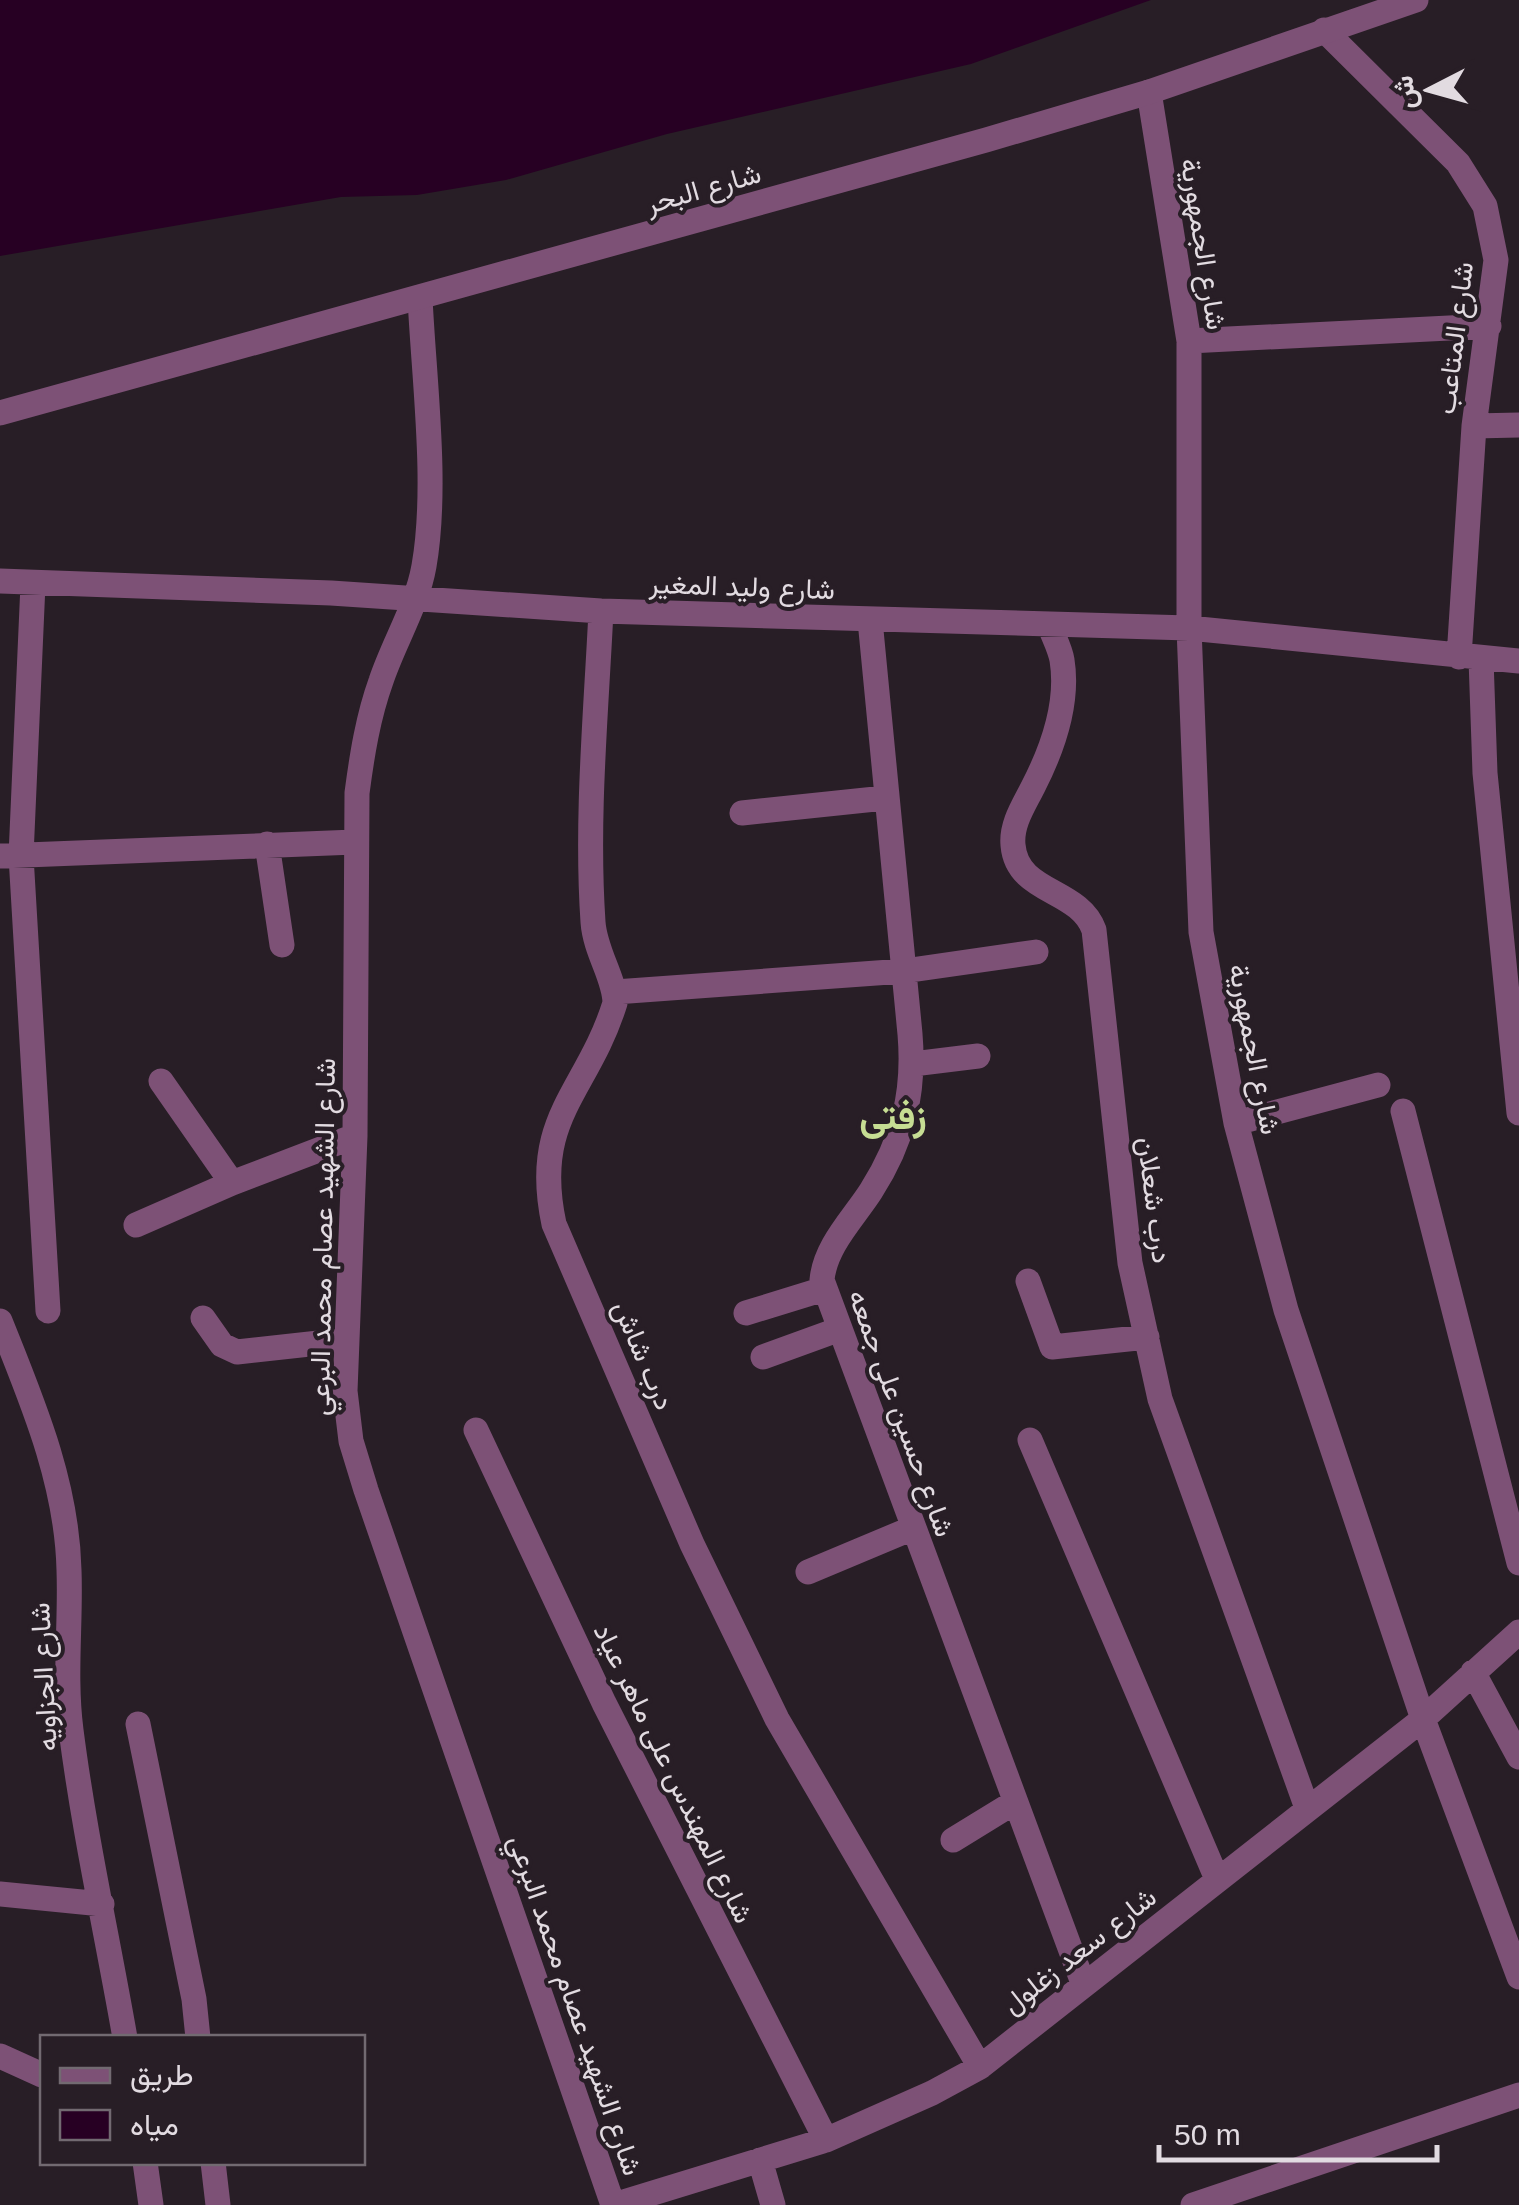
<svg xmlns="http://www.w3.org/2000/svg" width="1519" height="2205" viewBox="0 0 1519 2205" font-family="Arial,Vazirmatn,sans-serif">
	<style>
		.water { fill: #270023 }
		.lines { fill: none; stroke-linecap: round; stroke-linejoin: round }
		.minor { stroke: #7d5176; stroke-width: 25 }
		.tertiary { stroke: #7d5176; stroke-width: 25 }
		.labels { text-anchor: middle; stroke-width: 8; stroke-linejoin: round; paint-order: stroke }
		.street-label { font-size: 28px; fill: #e2dbe1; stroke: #281e26 }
		.district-label { font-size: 38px; font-weight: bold; fill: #c6dd93; stroke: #281e26 }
	</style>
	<rect width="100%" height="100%" fill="#281e26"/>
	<path class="water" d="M0,0H1151L971,64L667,134L506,180L417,195L341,197L0,256Z"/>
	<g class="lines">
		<path class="minor" d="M1324,30L1458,163L1485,206L1496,260L1474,426L1459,657
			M1149,92L1189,341V628L1201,932L1236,1123L1286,1310L1423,1719L1519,1977
			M420,298C424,381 438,486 424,566C417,606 394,642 381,681C368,717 362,755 357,793L355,1136L345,1391L351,1441L366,1490L613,2205
			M1189,341L1489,326
			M1474,426L1519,425
			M0,581L331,593L601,611L1189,628L1519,661
			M33,584L21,856L48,1311
			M601,611C596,714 586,819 593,922C595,952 615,978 615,1003C587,1093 531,1117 554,1224L692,1544L777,1719L980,2067
			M870,620L910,1034C915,1093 903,1141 871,1191C853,1219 825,1246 822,1280L1083,1983
			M1049,624C1053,636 1060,648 1062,660C1069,703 1052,750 1033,787C1024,805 1011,824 1013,845C1017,894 1079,888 1094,930L1130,1263L1160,1399L1307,1808
			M1481,659L1485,773L1519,1113
			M742,813L885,798
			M267,844L282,945
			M0,856L355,842
			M615,992L904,971L1036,952
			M913,1064L978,1056
			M161,1081L232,1183
			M1403,1111L1519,1563
			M1236,1123L1378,1085
			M136,1225L232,1183L355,1136
			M1028,1281L1052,1347L1147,1337
			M746,1313L824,1289
			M203,1318L222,1345L237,1352L346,1340
			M0,1321C32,1401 67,1482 69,1570C71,1623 64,1676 71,1730C84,1832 107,1935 125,2038
			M763,1357L840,1329
			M476,1430L604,1703L826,2140
			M1030,1440L1217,1879
			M808,1572L913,1528
			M1473,1672L1519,1757
			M138,1724L194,1999L198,2038
			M953,1840L1015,1802
			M0,1894L102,1904
			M0,2056L42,2075
			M760,2160L773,2205
			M145,2162L151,2205
			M213,2162L218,2205
			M614,2205L826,2140L932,2093L980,2067L1423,1719L1519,1632
			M1193,2205L1519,2095"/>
		<path class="tertiary" d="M0,413L986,140L1149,92L1416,0"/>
	</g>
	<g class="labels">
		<g class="street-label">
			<text transform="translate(703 188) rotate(-16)" y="10">شارع البحر</text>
			<text transform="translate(1204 244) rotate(81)" y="10">شارع الجمهورية</text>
			<text transform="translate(1454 338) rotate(-83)" y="10">شارع المتاعب</text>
			<text transform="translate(742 586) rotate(2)" y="10">شارع وليد المغير</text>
			<text transform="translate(1255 1049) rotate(79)" y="10">شارع الجمهورية</text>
			<text transform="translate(1155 1200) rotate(83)" y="10">درب شعلان</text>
			<text transform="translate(322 1237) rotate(-89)" y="10">شارع الشهيد عصام محمد البرعي</text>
			<text transform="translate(644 1355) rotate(67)" y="10">درب شاش</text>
			<text transform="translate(902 1413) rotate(70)" y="10">شارع حسين على جمعه</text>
			<text transform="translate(43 1677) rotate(-93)" y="10">شارع الجزاويه</text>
			<text transform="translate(674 1773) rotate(64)" y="10">شارع المهندس على ماهر عياد</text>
			<text transform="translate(1079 1950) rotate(-38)" y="10">شارع سعد زغلول</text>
			<text transform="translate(576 2005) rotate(71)" y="10">شارع الشهيد عصام محمد البرعي</text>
		</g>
		<g class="district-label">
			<text x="893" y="1129">زفتى</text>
		</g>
	</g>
	<rect x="40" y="2035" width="325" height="130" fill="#281e26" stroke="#726a71" stroke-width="2.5"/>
	<rect x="60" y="2068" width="50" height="15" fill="#7d5176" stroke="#726a71" stroke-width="2.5"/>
	<text x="130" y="2085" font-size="30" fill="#e2dbe1">طريق</text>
	<rect x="60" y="2110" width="50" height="30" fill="#270023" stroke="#726a71" stroke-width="2.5"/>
	<text x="130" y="2135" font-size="30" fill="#e2dbe1">مياه</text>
	<g transform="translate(1429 90) rotate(264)" stroke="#281e26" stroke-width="8" paint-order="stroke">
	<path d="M0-8L18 38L0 25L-18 38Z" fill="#e2dbe1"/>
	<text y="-15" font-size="28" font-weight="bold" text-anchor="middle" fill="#e2dbe1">ش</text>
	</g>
	<path d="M1159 2145v15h278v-15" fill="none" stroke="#e2dbe1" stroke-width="5"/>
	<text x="1174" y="2145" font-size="30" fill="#e2dbe1" stroke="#281e26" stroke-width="8" paint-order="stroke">50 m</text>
</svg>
